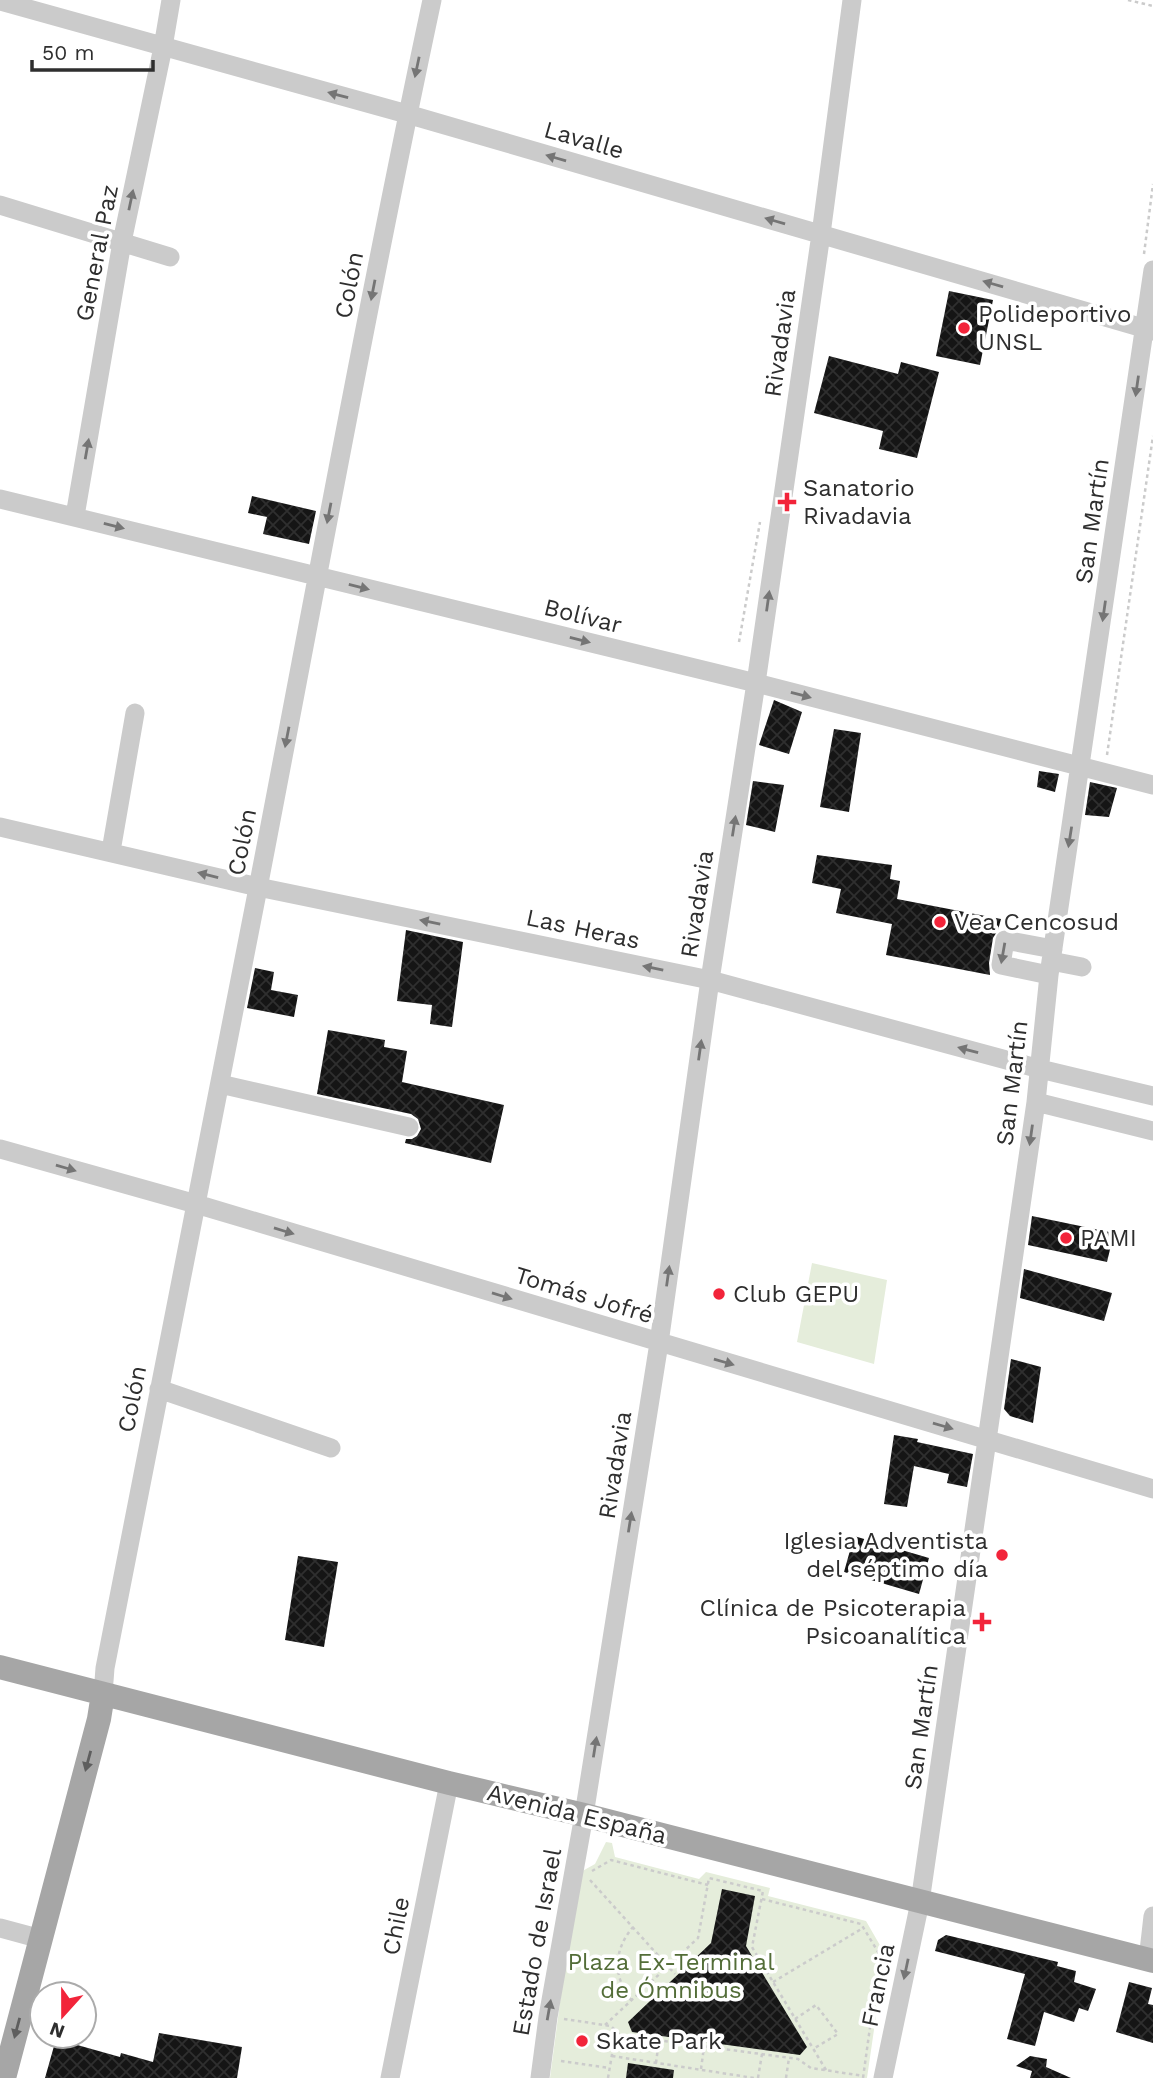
<svg xmlns="http://www.w3.org/2000/svg" width="1153" height="2078" viewBox="0 0 1153 2078" font-family="'Work Sans',sans-serif">
	<style>
		.park { fill: #e5eddb }
		.building { fill: url(#building-cross-hatch) }
		.lines { fill: none; stroke-linecap: round; stroke-linejoin: round }
		.path { stroke: #cbcbcb; stroke-width: 2.5; stroke-dasharray: 3.5 3.5; stroke-linecap: butt }
		.minor { stroke: #cbcbcb; stroke-width: 19 }
		.major { stroke: #a6a6a6; stroke-width: 24 }
		.oneway { fill: #757575 }
		.oneway2 { fill: #5e5e5e }
		.poi-dot { fill: #f2243a; stroke: #fff; stroke-width: 2.5 }
		.labels { text-anchor: middle; stroke-width: 7; stroke-linejoin: round; paint-order: stroke }
		.street-label { font-size: 24px; fill: #2e2e2e; stroke: #fff }
		.poi-label { font-size: 24px; fill: #2e2e2e; stroke: #fff; text-anchor: start }
		.park-label { font-size: 24px; fill: #536d38; stroke: #fff }
	</style>
	<defs>
		<pattern id="building-cross-hatch" width="8" height="8" patternUnits="userSpaceOnUse" patternTransform="scale(1.75)"><rect width="8" height="8" fill="#151515"/><path d="M0 0l8 8M0 8l8-8" fill="none" stroke="#2f2f2f"/></pattern>
	</defs>
	<rect width="100%" height="100%" fill="#fff"/>
	<path class="park" d="M812,1263L887,1280L874,1364L797,1342Z
		M606,1842L612,1843L615,1857L699,1879L706,1872L770,1888L768,1896L866,1921L885,1954L867,2078H550L577,1874L595,1864Z"/>
	<path class="building" d="M949,291L993,300L980,365L936,356Z
		M829,356L898,374L901,362L939,372L917,458L879,449L883,431L814,413Z
		M252,496L316,511L309,544L263,534L267,517L248,513Z
		M774,700L802,712L789,754L759,745Z
		M834,729L861,733L849,812L820,807Z
		M1039,771L1059,774L1055,792L1037,787Z
		M753,781L784,785L775,832L746,825Z
		M1090,782L1117,788L1109,817L1085,815Z
		M817,855L892,865L890,879L900,881L897,899L1001,919L998,930L993,938L989,963L990,975L886,955L892,924L836,913L841,889L812,883Z
		M406,930L463,942L452,1027L430,1024L432,1005L397,1001Z
		M255,968L274,972L271,990L298,995L294,1017L247,1008Z
		M328,1030L385,1040L384,1047L407,1051L402,1082L504,1105L491,1163L405,1143L406,1139H412L417,1136L421,1129L418,1119L411,1114L317,1094Z
		M1032,1216L1114,1233L1107,1262L1028,1245Z
		M1024,1269L1112,1293L1104,1321L1020,1298Z
		M1011,1359L1041,1367L1033,1423L1010,1416L1004,1409Z
		M894,1435L918,1439L917,1442L973,1454L967,1487L947,1483L949,1474L914,1466L907,1507L884,1504Z
		M854,1536L929,1558L919,1594L844,1572Z
		M298,1556L338,1562L324,1647L285,1640Z
		M722,1889L755,1896L746,1946L807,2047L800,2055L632,2032L628,2022L711,1943Z
		M946,1935L1058,1962L1057,1966L1076,1971L1074,1982L1096,1989L1088,2011L1079,2008L1074,2022L1044,2012L1035,2046L1007,2039L1025,1974L935,1951L938,1940Z
		M1129,1982L1152,1988L1148,2004L1153,2005V2043L1116,2032Z
		M159,2033L242,2047L237,2078H45L56,2039L120,2057L121,2053L153,2062Z
		M1030,2056L1047,2059L1046,2067L1071,2078H1030L1032,2071L1016,2066Z
		M628,2063L674,2070L673,2078H626Z"/>
	<g class="lines">
		<path class="path" d="M1128,0L1153,6
			M1144,254L1153,184
			M739,642L760,522
			M1107,755L1153,436
			M592,1871L611,1860L708,1885
			M590,1880L675,1974
			M762,1899L861,1924L880,1955L863,2078
			M773,1982L863,1928
			M631,2000C613,1976 613,1951 633,1927
			M564,2019L611,2026L620,2035L798,2059L811,2068L864,2076
			M795,2019L816,2005L838,2034L813,2049
			M605,2025L698,1938L709,1878L763,1891L752,1947L826,2070
			M612,2056L754,2078
			M561,2061L609,2068
			M656,2063L659,2040
			M701,2069L704,2047
			M608,2078L616,2031
			M758,2078L762,2054
			M786,2078L789,2058"/>
		<path class="minor" d="M0,1L407,114L1153,331
			M0,205L170,257
			M0,499L756,683L1153,785
			M75,516L122,242L163,47L171,0
			M0,827L258,887L710,980L1040,1069L1153,1096
			M111,851L135,713
			M1051,961L1082,967
			M1049,975L1001,965L1005,940L1053,949
			M220,1084L409,1127
			M1036,1102L1153,1131
			M0,1149L196,1204L1153,1489
			M159,1389L331,1448
			M103,1694L105,1668C155,1408 208,1148 258,888C315,592 369,295 432,0
			M0,1928L41,1939
			M1148,1960L1153,1916
			M390,2078L449,1783
			M540,2078L548,2017L584,1815L659,1343L710,980L756,683L821,234L852,0
			M883,2078L920,1902L1036,1102L1049,975L1153,270"/>
		<path class="major" d="M0,1667L449,1783L584,1815L1153,1961
			M4,2078L99,1719L103,1694"/>
	</g>
	<defs><path id="oneway-solid" d="M-6-.8H1V-3.2L6.5 0L1 3.2V.8H-6Z" transform="scale(1.75)"/></defs>
	<g class="oneway">
		<use href="#oneway-solid" transform="translate(417 67) rotate(102)"/>
		<use href="#oneway-solid" transform="translate(338 95) rotate(-165)"/>
		<use href="#oneway-solid" transform="translate(556 158) rotate(-164)"/>
		<use href="#oneway-solid" transform="translate(131 200) rotate(-78)"/>
		<use href="#oneway-solid" transform="translate(775 221) rotate(-164)"/>
		<use href="#oneway-solid" transform="translate(993 284) rotate(-164)"/>
		<use href="#oneway-solid" transform="translate(373 290) rotate(101)"/>
		<use href="#oneway-solid" transform="translate(1137 386) rotate(98)"/>
		<use href="#oneway-solid" transform="translate(87 449) rotate(-80)"/>
		<use href="#oneway-solid" transform="translate(329 513) rotate(101)"/>
		<use href="#oneway-solid" transform="translate(114 526) rotate(14)"/>
		<use href="#oneway-solid" transform="translate(359 587) rotate(14)"/>
		<use href="#oneway-solid" transform="translate(768 601) rotate(-82)"/>
		<use href="#oneway-solid" transform="translate(1104 611) rotate(98)"/>
		<use href="#oneway-solid" transform="translate(580 640) rotate(14)"/>
		<use href="#oneway-solid" transform="translate(801 695) rotate(15)"/>
		<use href="#oneway-solid" transform="translate(287 737) rotate(101)"/>
		<use href="#oneway-solid" transform="translate(734 826) rotate(-81)"/>
		<use href="#oneway-solid" transform="translate(1070 837) rotate(99)"/>
		<use href="#oneway-solid" transform="translate(208 875) rotate(-166)"/>
		<use href="#oneway-solid" transform="translate(430 922) rotate(-168)"/>
		<use href="#oneway-solid" transform="translate(1003 953) rotate(100)"/>
		<use href="#oneway-solid" transform="translate(653 968) rotate(-168)"/>
		<use href="#oneway-solid" transform="translate(700 1050) rotate(-82)"/>
		<use href="#oneway-solid" transform="translate(968 1050) rotate(-165)"/>
		<use href="#oneway-solid" transform="translate(1031 1135) rotate(98)"/>
		<use href="#oneway-solid" transform="translate(66 1168) rotate(16)"/>
		<use href="#oneway-solid" transform="translate(284 1231) rotate(17)"/>
		<use href="#oneway-solid" transform="translate(668 1276) rotate(-82)"/>
		<use href="#oneway-solid" transform="translate(502 1296) rotate(17)"/>
		<use href="#oneway-solid" transform="translate(724 1362) rotate(16)"/>
		<use href="#oneway-solid" transform="translate(943 1426) rotate(16)"/>
		<use href="#oneway-solid" transform="translate(630 1522) rotate(-81)"/>
		<use href="#oneway-solid" transform="translate(595 1747) rotate(-81)"/>
		<use href="#oneway-solid" transform="translate(906 1969) rotate(102)"/>
		<use href="#oneway-solid" transform="translate(549 2010) rotate(-80)"/>
	</g>
	<g class="oneway2">
		<use href="#oneway-solid" transform="translate(88 1761) rotate(105)"/>
		<use href="#oneway-solid" transform="translate(17 2028) rotate(105)"/>
	</g>
	<g class="poi-dot">
		<circle cx="964" cy="328" r="7"/>
		<path d="M783.5 491.5h7v7h7v7h-7v7h-7v-7h-7v-7h7z"/>
		<circle cx="940" cy="922" r="7"/>
		<circle cx="1066" cy="1238" r="7"/>
		<circle cx="719" cy="1294" r="7"/>
		<circle cx="1002" cy="1555" r="7"/>
		<path d="M978.5 1611.5h7v7h7v7h-7v7h-7v-7h-7v-7h7z"/>
		<circle cx="582" cy="2041" r="7"/>
	</g>
	<g class="labels">
		<g class="street-label">
			<text transform="translate(584 140) rotate(16)" y="8">Lavalle</text>
			<text transform="translate(97 253) rotate(-79)" y="8">General Paz</text>
			<text transform="translate(349 285) rotate(-79)" y="8">Colón</text>
			<text transform="translate(780 343) rotate(-82)" y="8">Rivadavia</text>
			<text transform="translate(1092 521) rotate(-82)" y="8">San Martín</text>
			<text transform="translate(583 616) rotate(14)" y="8">Bolívar</text>
			<text transform="translate(242 842) rotate(-79)" y="8">Colón</text>
			<text transform="translate(697 904) rotate(-81)" y="8">Rivadavia</text>
			<text transform="translate(583 929) rotate(12)" y="8">Las Heras</text>
			<text transform="translate(1012 1083) rotate(-83)" y="8">San Martín</text>
			<text transform="translate(584 1295) rotate(17)" y="8">Tomás Jofré</text>
			<text transform="translate(132 1399) rotate(-79)" y="8">Colón</text>
			<text transform="translate(615 1465) rotate(-81)" y="8">Rivadavia</text>
			<text transform="translate(921 1727) rotate(-82)" y="8">San Martín</text>
			<text transform="translate(577 1814) rotate(14)" y="8">Avenida España</text>
			<text transform="translate(396 1926) rotate(-79)" y="8">Chile</text>
			<text transform="translate(537 1942) rotate(-80)" y="8">Estado de Israel</text>
			<text transform="translate(878 1985) rotate(-78)" y="8">Francia</text>
		</g>
		<g class="poi-label">
			<text x="978" y="322">Polideportivo<tspan x="978" dy="28">UNSL</tspan></text>
			<text x="803" y="496">Sanatorio<tspan x="803" dy="28">Rivadavia</tspan></text>
			<text x="954" y="930">Vea Cencosud</text>
			<text x="1080" y="1246">PAMI</text>
			<text x="733" y="1302">Club GEPU</text>
			<text x="988" y="1549" text-anchor="end">Iglesia Adventista<tspan x="988" dy="28">del séptimo día</tspan></text>
			<text x="966" y="1616" text-anchor="end">Clínica de Psicoterapia<tspan x="966" dy="28">Psicoanalítica</tspan></text>
			<text x="596" y="2049">Skate Park</text>
		</g>
		<g class="park-label">
			<text x="671" y="1970">Plaza Ex-Terminal<tspan x="671" dy="28">de Ómnibus</tspan></text>
		</g>
	</g>
	<g transform="translate(63 2015) rotate(201)"><circle r="33" fill="#ffffff" stroke="#ababab" stroke-width="2"/>
	<path d="M0-5L12 26L0 18L-12 26Z" fill="#f2243a"/>
	<text y="-10" font-size="19" font-weight="bold" text-anchor="middle" fill="#2e2e2e">N</text>
	</g>
	<path d="M32 60v10h121v-10" fill="none" stroke="#2e2e2e" stroke-width="3.5"/>
	<text x="42" y="60" font-size="21" fill="#2e2e2e" stroke="#ffffff" stroke-width="5" paint-order="stroke">50 m</text>
</svg>
